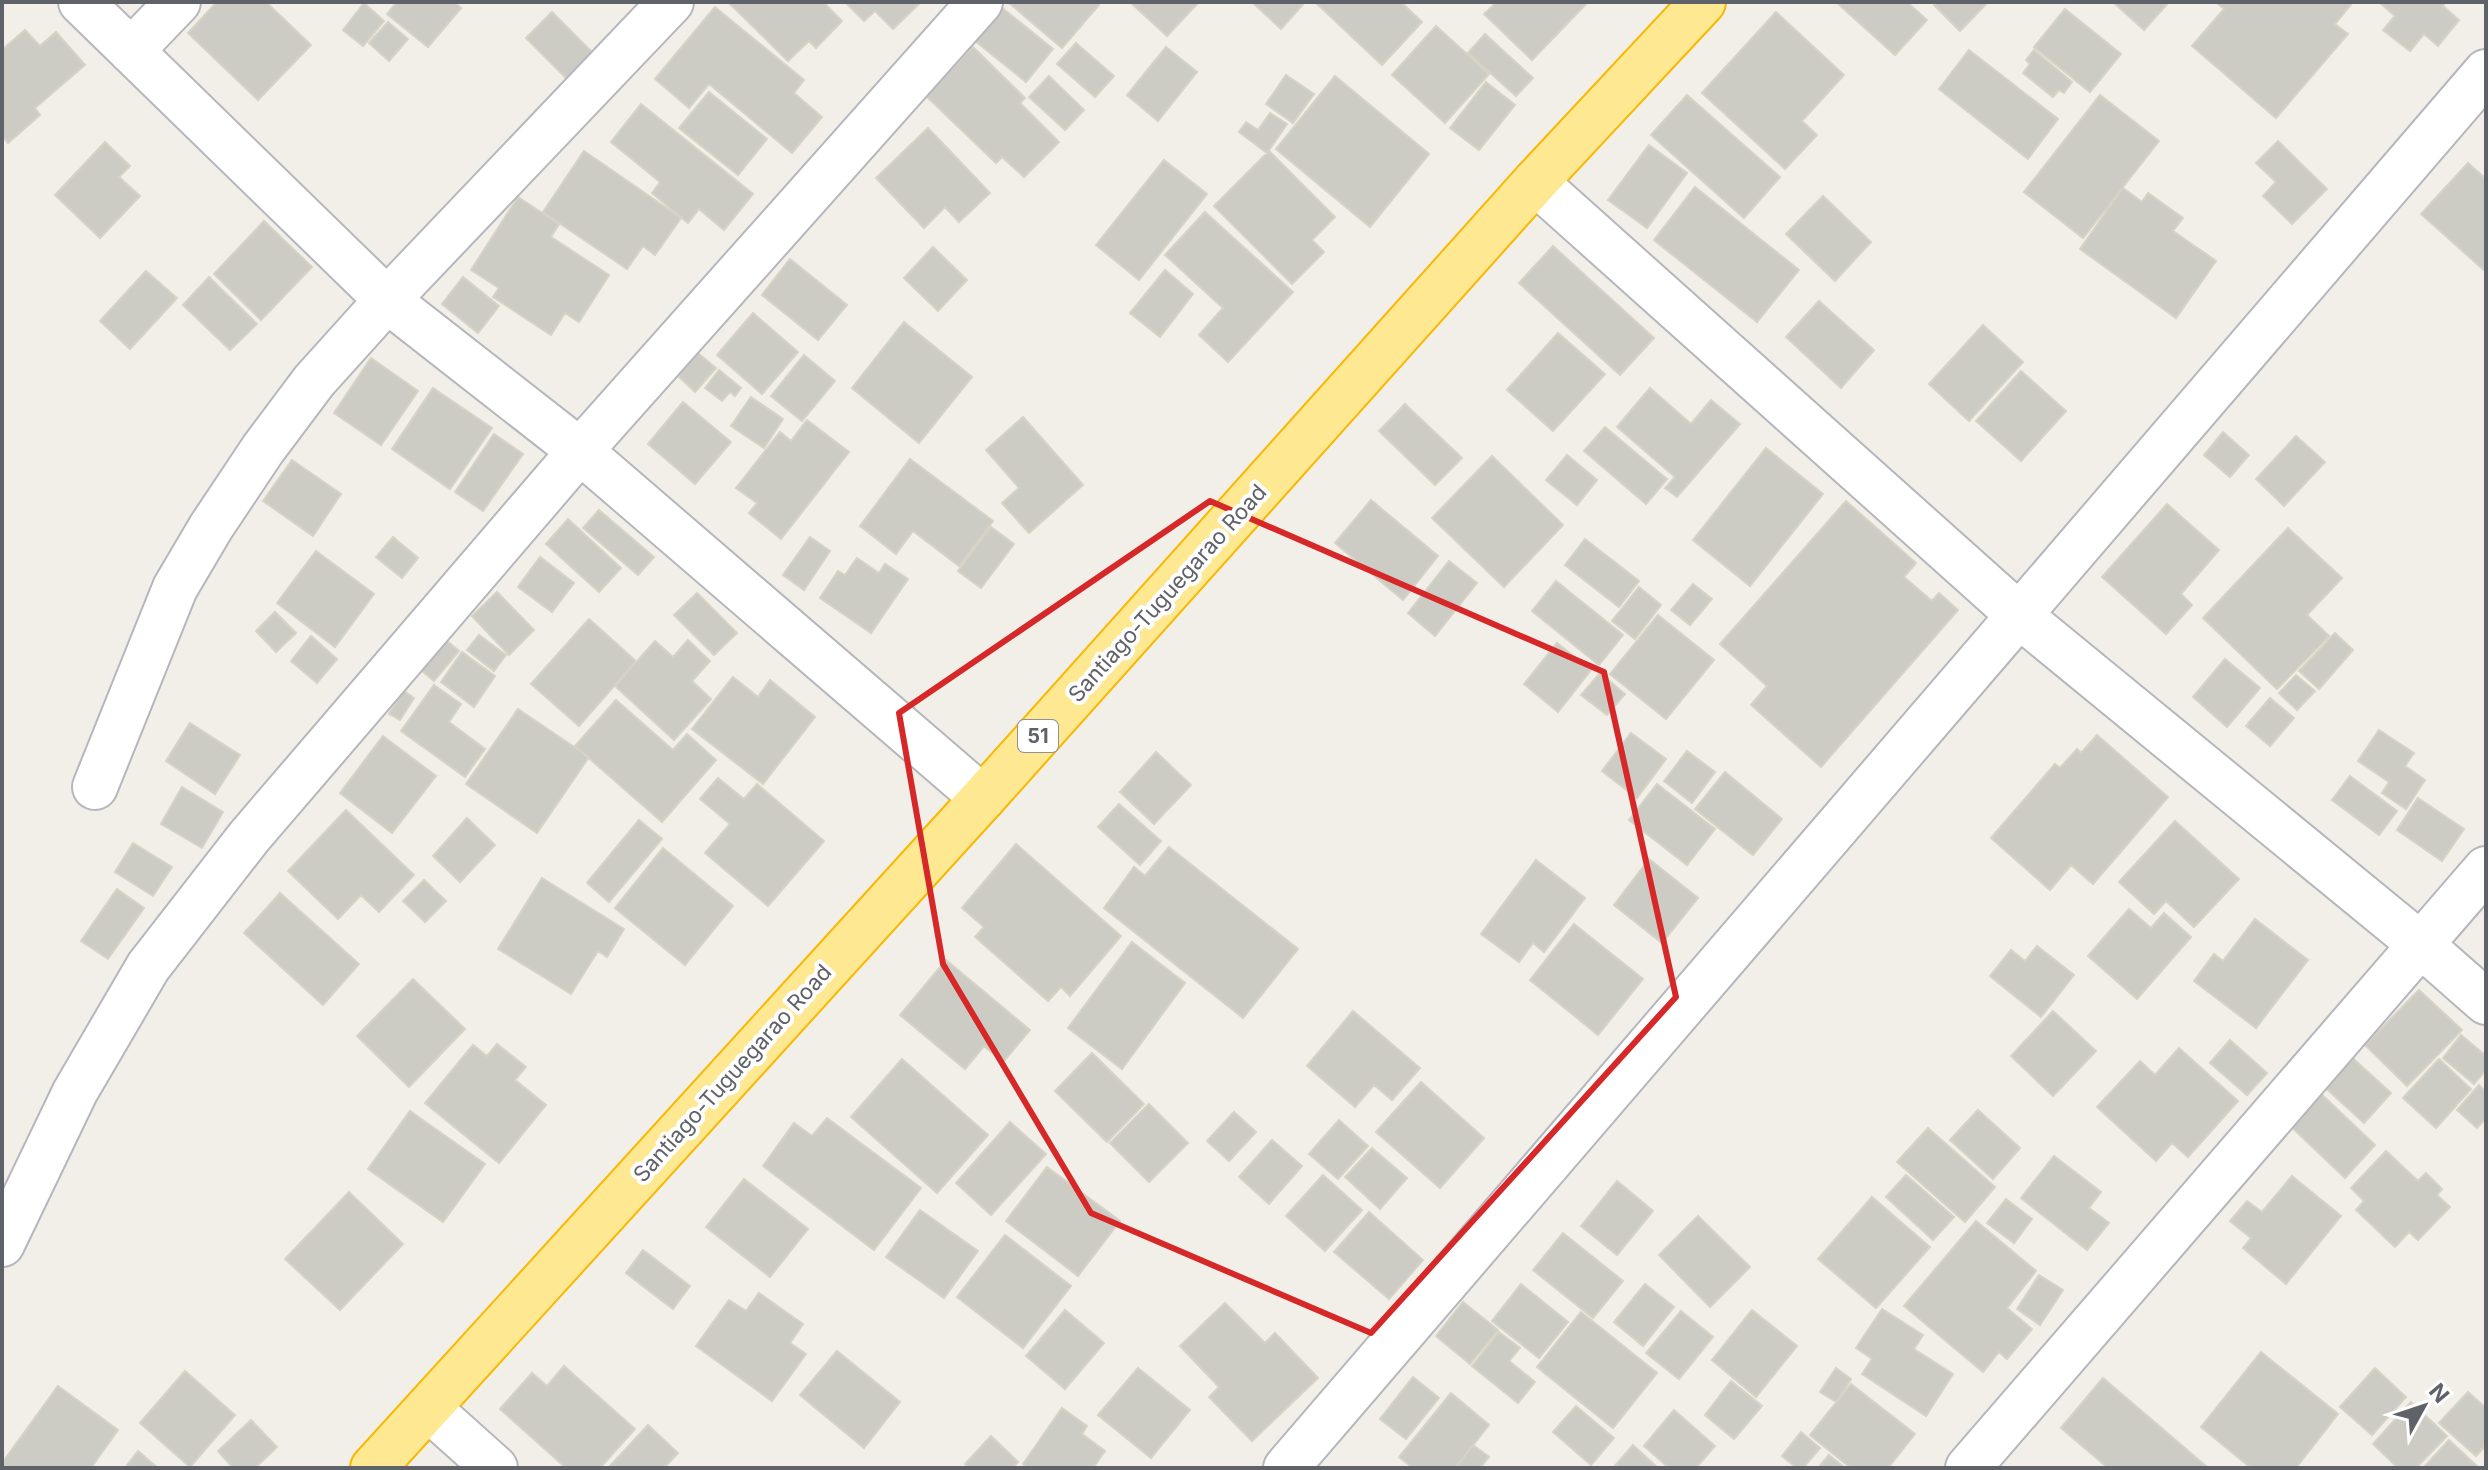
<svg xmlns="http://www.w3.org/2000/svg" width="2488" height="1470" viewBox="0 0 2488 1470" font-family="Inter,sans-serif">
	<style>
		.building { fill: #cccbc4; stroke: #d6d2c6; stroke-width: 2 }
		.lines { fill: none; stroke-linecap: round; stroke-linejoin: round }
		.street-casing { stroke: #b5b7bc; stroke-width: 48 }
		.highway-casing { stroke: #f9b800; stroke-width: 48 }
		.street { stroke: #fff; stroke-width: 44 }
		.highway { stroke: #fee892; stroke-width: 44 }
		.marked { fill: none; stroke: #d62828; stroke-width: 6; stroke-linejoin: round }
		.labels { text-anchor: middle; stroke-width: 8; stroke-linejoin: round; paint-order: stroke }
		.shield { fill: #fff; stroke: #8f9195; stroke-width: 2 }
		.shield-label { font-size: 20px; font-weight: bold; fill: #5f6268 }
		.street-label { font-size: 22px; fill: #5f6268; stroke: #fff }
	</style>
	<rect width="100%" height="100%" fill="#f1efe8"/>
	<path class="building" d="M217,2H266L311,45L258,100L188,33Z
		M397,2H454L461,8L428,47L387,14Z
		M732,2H823L842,21L816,48L809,41L788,61L730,4Z
		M845,2H921L893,29L875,11L864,21Z
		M1008,2H1095L1099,5L1062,48Z
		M1130,2H1199L1167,36Z
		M1252,2H1305L1281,29Z
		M1315,2H1401L1422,22L1382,65Z
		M1497,2H1588L1532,60L1484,14Z
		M1836,2H1907L1927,20L1895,55Z
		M1937,2H1988L1960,31L1934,5Z
		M2113,2H2169L2144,30Z
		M2216,2H2353L2335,24L2348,34L2276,118L2192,46L2224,9Z
		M2379,2H2446L2443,6L2459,20L2438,46L2424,34L2410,51L2383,30L2395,16Z
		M364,3L384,21L363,46L343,30Z
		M715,7L804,80L794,93L822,117L792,153L709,84L689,108L655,79Z
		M1001,7L1053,49L1026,82L974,40Z
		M2065,9L2121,54L2090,92L2034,47Z
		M552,12L598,58L572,84L526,38Z
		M1776,12L1844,75L1802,121L1817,135L1785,169L1702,93Z
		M388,22L408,39L389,61L369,43Z
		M1436,26L1489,74L1445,123L1392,75Z
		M25,30L40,46L56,32L85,65L35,108L40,115L8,143L2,136V50Z
		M1485,34L1533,78L1516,96L1468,53Z
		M1076,43L1114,76L1095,97L1057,64Z
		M973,47L1025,98L1020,103L1059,142L1024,177L1002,157L996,163L926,96Z
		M1166,47L1197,72L1158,121L1127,95Z
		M1969,50L2058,119L2028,159L1939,89Z
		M2034,50L2072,82L2064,93L2059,90L2053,97L2023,73L2030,64L2026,60Z
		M1286,75L1314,94L1293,123L1266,104Z
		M1049,76L1084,110L1065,130L1029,97Z
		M1335,76L1429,154L1370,227L1276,149Z
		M1486,82L1515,105L1479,150L1450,128Z
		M709,92L767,139L738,175L679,128Z
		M1687,95L1780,177L1744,218L1651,135Z
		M2100,95L2159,141L2083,238L2024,192Z
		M641,104L753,194L724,230L699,209L688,223L652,193L660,182L611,142Z
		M1270,113L1287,124L1267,153L1239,132L1246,122L1258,130Z
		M928,128L990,193L959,222L945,207L924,228L876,178Z
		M2278,141L2327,189L2292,224L2263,196L2276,182L2256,163Z
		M105,142L130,166L119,177L140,196L100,238L55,195Z
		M1649,145L1687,173L1647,228L1608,200Z
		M584,151L681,218L655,255L643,246L627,269L543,212Z
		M1269,151L1335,217L1312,240L1324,252L1292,284L1214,206Z
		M1164,160L1207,194L1139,280L1096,245Z
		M2468,163L2486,179V272L2421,214Z
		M1695,187L1799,270L1757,322L1654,240Z
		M2123,188L2142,202L2148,193L2183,218L2173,231L2216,261L2176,318L2080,249Z
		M1823,196L1871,242L1835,281L1786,234Z
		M518,197L559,224L551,237L609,275L579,322L565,313L551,335L493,297L499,288L471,270Z
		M1205,212L1293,292L1228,362L1199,335L1223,308L1165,255Z
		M264,221L312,267L261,320L214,274Z
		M1553,246L1654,338L1620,375L1519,283Z
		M933,247L967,280L938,311L904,278Z
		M790,259L847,305L818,340L762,295Z
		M1165,270L1193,294L1160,337L1130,313Z
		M146,271L177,298L130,349L100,321Z
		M209,277L257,324L230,350L183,305Z
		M463,277L499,306L478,333L442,304Z
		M1819,301L1874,350L1841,388L1786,337Z
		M753,313L798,352L762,394L717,355Z
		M904,322L972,377L919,443L852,388Z
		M1983,325L2023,362L1969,421L1929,384Z
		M1558,333L1605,374L1553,431L1507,390Z
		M698,353L716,368L695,392L678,376Z
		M804,355L835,381L802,421L771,396Z
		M371,358L418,391L381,445L334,413Z
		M719,370L741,388L735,396L730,392L722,401L705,388Z
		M2021,371L2066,411L2021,461L1976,421Z
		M433,388L492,428L450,489L392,449Z
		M1650,388L1691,424L1711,400L1740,424L1677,497L1665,488L1675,477L1617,427Z
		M751,397L783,419L764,448L731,426Z
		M683,402L731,442L695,484L648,444Z
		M1405,404L1462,458L1435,485L1379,431Z
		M1023,417L1083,485L1029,533L1002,503L1019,488L986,450Z
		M807,420L849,452L781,539L749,513L757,503L736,488L780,432L791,441Z
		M1605,427L1667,479L1646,504L1584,451Z
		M2223,432L2249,455L2230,477L2204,455Z
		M494,434L523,454L483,511L455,492Z
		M2296,436L2325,462L2284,506L2256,479Z
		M1766,448L1823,494L1750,586L1693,540Z
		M1567,455L1597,480L1577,505L1546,480Z
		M1492,456L1563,525L1504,587L1432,518Z
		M910,459L993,521L959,566L913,531L896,554L860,526Z
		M292,460L341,494L313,536L263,501Z
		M1371,500L1438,556L1403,600L1335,543Z
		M1846,501L1916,563L1904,577L1932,601L1939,593L1958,610L1821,767L1751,705L1767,686L1720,644Z
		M2167,504L2219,550L2181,594L2192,605L2166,634L2102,577Z
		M599,510L654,557L638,575L583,528Z
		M568,519L621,568L599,592L546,544Z
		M991,527L1014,544L981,588L958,571Z
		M2288,528L2342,578L2307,615L2329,636L2277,689L2203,618Z
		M393,537L418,558L402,578L376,557Z
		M810,537L830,551L804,590L783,575Z
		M1585,539L1639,581L1619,607L1565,565Z
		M316,551L374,594L335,647L277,603Z
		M540,557L574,583L552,612L518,587Z
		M857,558L879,573L885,564L908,579L871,633L820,598L838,571L845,575Z
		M1449,561L1477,583L1435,636L1408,613Z
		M1556,581L1623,635L1599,665L1532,611Z
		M1693,584L1712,599L1690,625L1671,610Z
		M1639,587L1661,605L1635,639L1612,621Z
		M497,592L534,630L509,655L472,616Z
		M697,593L737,633L714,655L674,615Z
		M275,612L296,633L276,652L256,631Z
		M1658,615L1714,660L1666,719L1610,674Z
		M589,619L636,661L579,726L531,684Z
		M2335,633L2353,650L2319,689L2299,671Z
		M479,635L506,655L494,671L467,650Z
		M311,636L337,659L317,683L291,661Z
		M442,637L459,651L434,681L416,666Z
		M688,640L710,661L692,681L711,699L674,740L615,686L655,641L673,657Z
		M1557,643L1591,670L1558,712L1524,684Z
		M462,652L495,676L474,707L441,682Z
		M2225,659L2260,688L2227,727L2193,697Z
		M1600,673L1625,694L1607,715L1581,695Z
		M2296,675L2315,691L2297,710L2279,693Z
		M733,677L758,697L770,680L815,717L763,784L692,729Z
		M434,685L461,704L449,722L485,749L465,777L401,731Z
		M404,691L414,698L400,720L389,714Z
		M2270,698L2294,718L2270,746L2246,726Z
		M616,700L673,750L687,734L716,760L662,822L575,746Z
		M518,709L589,757L537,833L466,784Z
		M190,723L240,755L215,794L166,761Z
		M2379,730L2414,753L2405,766L2425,780L2406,809L2382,793L2389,782L2358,761Z
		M1631,733L1666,759L1637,798L1602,771Z
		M2097,735L2168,797L2093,884L2071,865L2050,890L1991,838L2055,764L2060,768L2077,749L2081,753Z
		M383,736L436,776L392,833L340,793Z
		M1687,751L1715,772L1692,803L1664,781Z
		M1156,752L1191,785L1154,824L1120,792Z
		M1725,772L1782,819L1753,855L1695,809Z
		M2350,776L2397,811L2379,835L2332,800Z
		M718,778L744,799L757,784L824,841L768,906L705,853L730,824L700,799Z
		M1657,784L1715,829L1687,865L1629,820Z
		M182,787L223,812L202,848L161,824Z
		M2418,798L2464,829L2442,861L2397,830Z
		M1119,804L1161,841L1140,865L1098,827Z
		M346,810L414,875L379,912L361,895L338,919L288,871Z
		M467,818L495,845L460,882L433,856Z
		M639,820L662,839L609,902L587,883Z
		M2175,821L2239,879L2194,927L2166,901L2154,914L2119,882Z
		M133,843L172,867L153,896L115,872Z
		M1016,844L1121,936L1070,996L1061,987L1048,1001L975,937L984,927L962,908Z
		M1169,847L1298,949L1243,1018L1104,908L1134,867L1145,876Z
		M663,848L733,906L685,965L615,908Z
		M1649,859L1698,898L1662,943L1614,905Z
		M1536,860L1585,898L1544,952L1533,943L1519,962L1481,934Z
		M542,878L624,929L607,957L598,951L571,994L498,949Z
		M424,880L446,901L425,922L403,901Z
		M117,889L144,908L108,959L81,941Z
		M280,893L359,964L323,1005L244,933Z
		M2129,909L2151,928L2164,913L2191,937L2137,999L2088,956Z
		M2255,919L2308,960L2256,1028L2194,981L2214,954L2223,961Z
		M1574,924L1643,979L1598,1035L1530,980Z
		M1132,942L1185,983L1122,1069L1068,1028Z
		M2037,946L2074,975L2041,1017L1990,976L2011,950L2025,961Z
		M946,960L1030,1030L1003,1062L984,1046L965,1069L900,1015Z
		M413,979L465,1029L409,1087L357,1036Z
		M2419,990L2462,1030L2407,1086L2365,1045Z
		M1353,1011L1420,1068L1392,1100L1374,1085L1355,1107L1307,1066Z
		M2053,1011L2096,1051L2053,1096L2011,1056Z
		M2461,1035L2486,1056V1070L2474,1084L2443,1058Z
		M2230,1040L2267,1073L2247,1095L2210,1063Z
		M497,1044L526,1067L515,1080L546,1105L499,1163L425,1103L473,1045L487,1056Z
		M2179,1048L2238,1101L2188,1157L2172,1143L2156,1161L2097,1107L2140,1061L2155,1075Z
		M2346,1052L2391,1093L2364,1123L2319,1082Z
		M1092,1053L1144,1104L1107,1142L1055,1091Z
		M902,1059L988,1135L937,1193L851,1117Z
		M2439,1059L2471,1089L2436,1128L2403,1098Z
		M1421,1082L1484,1138L1440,1188L1376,1132Z
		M2479,1085L2486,1092V1118L2477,1128L2457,1110Z
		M2316,1089L2375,1145L2345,1178L2285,1121Z
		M1149,1104L1188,1143L1149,1182L1110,1143Z
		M1978,1110L2020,1148L1993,1179L1950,1140Z
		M410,1111L485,1164L443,1222L368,1169Z
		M1234,1112L1256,1132L1229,1161L1207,1141Z
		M827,1118L921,1188L874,1250L763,1166L794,1123L812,1136Z
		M1339,1120L1368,1146L1338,1179L1309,1154Z
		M1010,1122L1046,1154L991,1215L956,1183Z
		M1928,1128L1995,1187L1965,1222L1897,1162Z
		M1272,1140L1302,1166L1269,1204L1239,1177Z
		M1372,1148L1407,1178L1380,1209L1345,1177Z
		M2386,1151L2418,1181L2426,1173L2442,1189L2437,1195L2450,1207L2418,1240L2409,1232L2395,1247L2356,1210L2364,1201L2351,1188Z
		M2054,1156L2101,1192L2089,1208L2109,1223L2087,1250L2021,1198Z
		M1047,1167L1120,1221L1078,1276L1006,1221Z
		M1323,1175L1362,1210L1325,1251L1286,1216Z
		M1906,1175L1954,1217L1933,1240L1886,1197Z
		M2292,1176L2341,1216L2286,1284L2243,1248L2251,1238L2230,1221L2247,1201L2262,1212Z
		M744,1179L808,1229L770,1277L706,1227Z
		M1617,1181L1653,1211L1617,1255L1581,1226Z
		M349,1192L403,1244L340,1310L285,1259Z
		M1872,1197L1930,1247L1876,1308L1818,1259Z
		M2006,1199L2032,1219L2014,1243L1987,1223Z
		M920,1210L978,1251L944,1298L886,1257Z
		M1369,1212L1423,1260L1389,1299L1334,1252Z
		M1698,1216L1750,1267L1710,1307L1659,1255Z
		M1976,1221L2036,1271L2007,1308L2032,1329L2007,1359L1999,1352L1983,1372L1904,1306Z
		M1563,1233L1623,1281L1593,1318L1533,1270Z
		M1005,1235L1071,1286L1023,1348L957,1297Z
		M643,1250L690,1286L673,1309L626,1273Z
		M2039,1275L2063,1290L2040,1325L2017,1309Z
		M1521,1284L1568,1322L1539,1358L1492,1321Z
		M1645,1284L1674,1307L1643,1346L1614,1322Z
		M759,1293L803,1324L790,1343L806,1354L772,1401L696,1346L729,1300L746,1311Z
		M1463,1302L1498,1330L1470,1364L1436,1336Z
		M1225,1303L1265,1343L1275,1333L1318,1378L1252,1441L1209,1397L1219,1387L1180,1346Z
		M1882,1309L1923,1335L1914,1349L1953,1374L1926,1416L1862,1374L1872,1359L1856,1348Z
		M1065,1310L1104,1343L1065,1389L1026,1356Z
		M1752,1310L1797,1346L1756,1397L1712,1360Z
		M1681,1311L1713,1337L1679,1379L1646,1353Z
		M1581,1312L1657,1373L1613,1428L1537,1367Z
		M1499,1332L1520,1348L1509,1361L1535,1382L1518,1403L1472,1366Z
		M837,1351L900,1402L864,1448L800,1395Z
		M2261,1352L2338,1414L2296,1468H2251L2201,1427Z
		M564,1366L635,1429L600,1468H566L500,1409L532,1373L547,1386Z
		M1138,1368L1190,1410L1151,1458L1098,1415Z
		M1836,1368L1851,1379L1836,1402L1820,1392Z
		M2375,1368L2406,1397L2372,1435L2340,1407Z
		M185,1371L235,1415L190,1467L140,1423Z
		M1413,1377L1439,1398L1406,1439L1380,1419Z
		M2103,1378L2207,1467V1468H2108L2061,1428Z
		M1731,1381L1762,1406L1734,1439L1705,1415Z
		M1851,1384L1915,1434L1888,1468H1851L1810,1435Z
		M58,1386L118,1430L91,1468H2V1463Z
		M2468,1392L2486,1408V1445L2476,1456L2439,1423Z
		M1451,1393L1489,1425L1455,1468H1413L1399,1457Z
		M2411,1402L2447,1436L2416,1468H2398L2373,1444Z
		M1576,1406L1614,1438L1591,1465L1553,1432Z
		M1062,1408L1087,1426L1082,1434L1105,1451L1093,1468H1028L1023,1464Z
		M1674,1410L1715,1446L1696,1468H1669L1644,1446Z
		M251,1420L277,1447L255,1468H233L218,1451Z
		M648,1425L678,1453L664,1468H608Z
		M1801,1432L1820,1448L1803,1468H1797L1782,1456Z
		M991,1436L1018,1462L1012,1468H969L965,1464Z
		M2449,1440L2479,1468H2423Z
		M1473,1445L1489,1457L1480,1468H1459L1457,1466Z
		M1633,1445L1658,1468H1613Z
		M138,1451L158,1468H125Z
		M1829,1455L1845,1468H1818Z"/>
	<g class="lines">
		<defs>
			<path id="street" d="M81,2L387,300L580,451L983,798
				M131,51L178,2
				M1535,182L2020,616L2420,944L2486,1002
				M95,787L175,588L211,527L263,449L314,381L387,300L671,2
				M2,1244L75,1092L148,967L249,837L580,451L980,2
				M428,1408L495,1468
				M1286,1468L2486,72
				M1968,1468L2486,869"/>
			<path id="highway" d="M373,1468L983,798L1535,182L1703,2"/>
		</defs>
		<use href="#street" class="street-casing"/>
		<use href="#highway" class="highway-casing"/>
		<use href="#street" class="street"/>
		<use href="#highway" class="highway"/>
	</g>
	<path class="marked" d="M1210,501L1604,672L1676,997L1371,1333L1091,1213L943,964L899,713Z"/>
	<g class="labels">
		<rect class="shield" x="1018" y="720" width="40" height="32" rx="6"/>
		<g class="shield-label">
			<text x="1038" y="743">51</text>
		</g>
		<g class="street-label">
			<text transform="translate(1167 593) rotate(-48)" y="8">Santiago-Tuguegarao Road</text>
			<text transform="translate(732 1073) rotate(-48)" y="8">Santiago-Tuguegarao Road</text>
		</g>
	</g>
	<rect width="2488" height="1470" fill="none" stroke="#5f6268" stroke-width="8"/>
	<g transform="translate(2424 1406) rotate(50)" stroke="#ffffff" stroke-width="6" paint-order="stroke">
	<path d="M0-6L14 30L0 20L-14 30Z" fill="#5f6268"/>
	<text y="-12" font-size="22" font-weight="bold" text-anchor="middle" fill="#5f6268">N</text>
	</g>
</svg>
